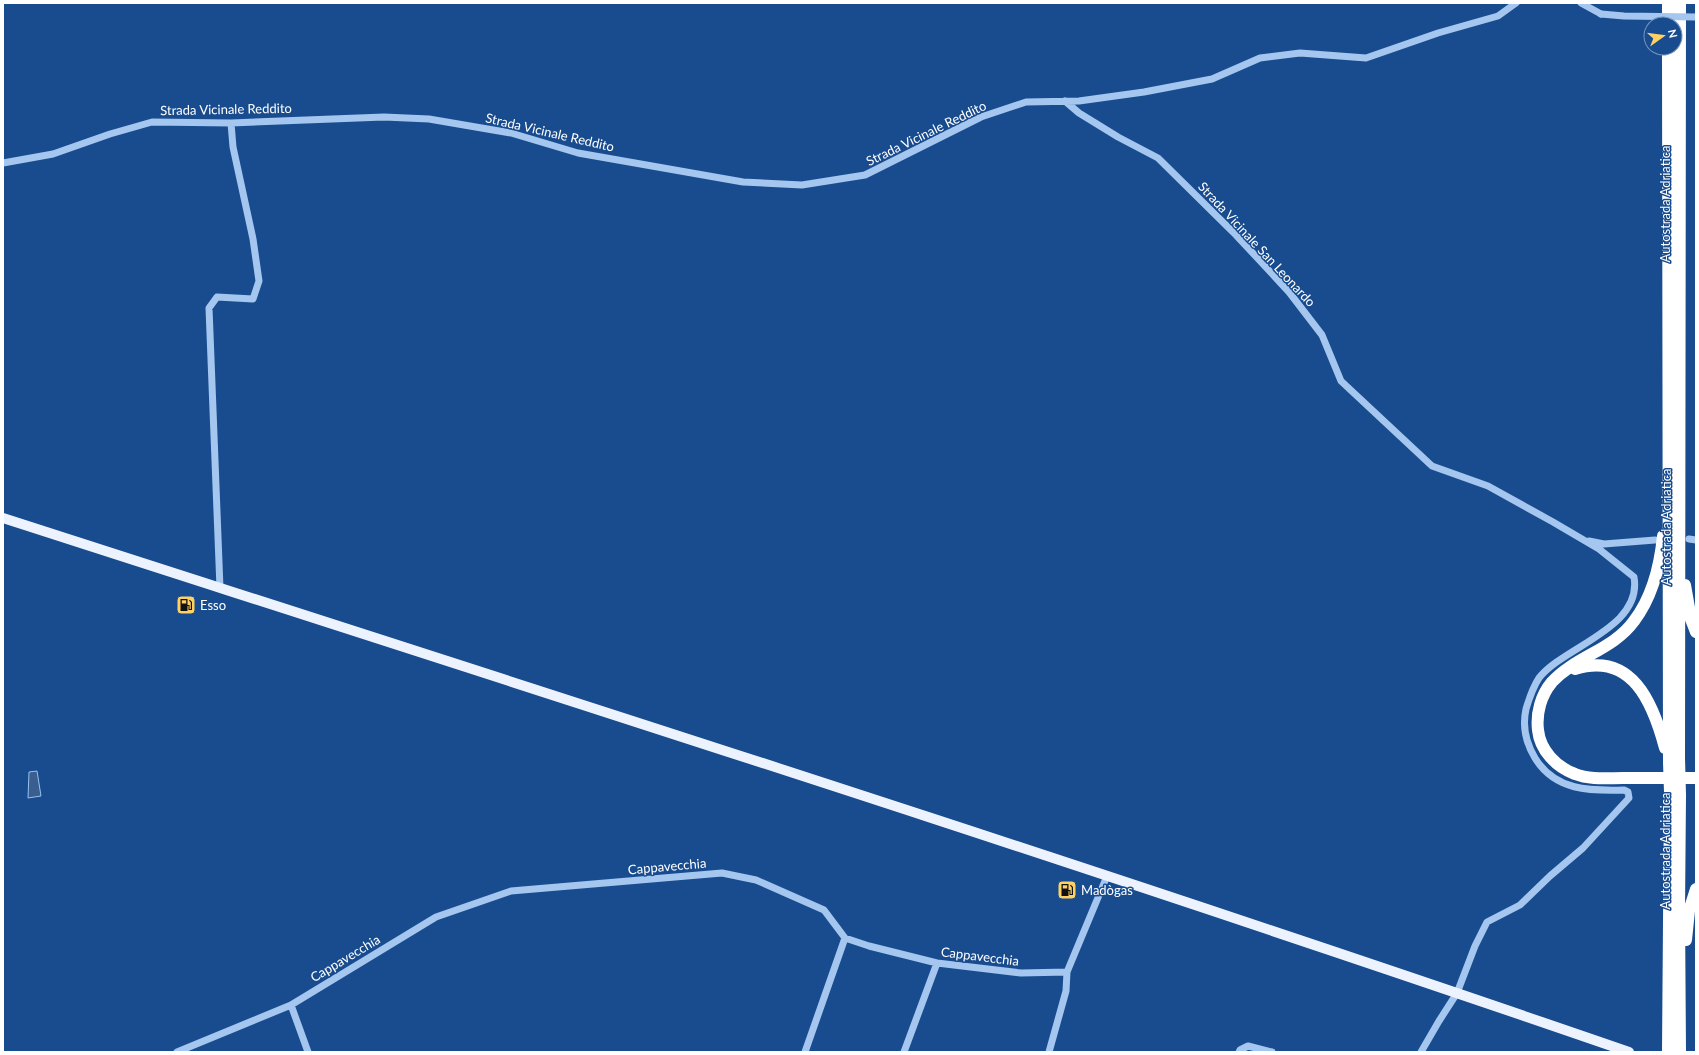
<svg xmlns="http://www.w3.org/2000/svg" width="1699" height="1055" viewBox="0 0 1699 1055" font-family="Lato,sans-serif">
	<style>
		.water { fill: #3a5f8f; stroke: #97c1f1 }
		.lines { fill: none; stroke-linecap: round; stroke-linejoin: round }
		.minor { stroke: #a4c6ef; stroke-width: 7 }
		.major { stroke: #ecf3ff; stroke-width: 10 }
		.highway { stroke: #fff; stroke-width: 12 }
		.minor-bridge { stroke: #a4c6ef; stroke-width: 7 }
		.highway-bridge { stroke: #fff; stroke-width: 12 }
		.labels { text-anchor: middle; stroke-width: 3; stroke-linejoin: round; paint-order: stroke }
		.street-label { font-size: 13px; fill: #fff; stroke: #184c8e }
		.poi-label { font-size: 13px; fill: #fff; stroke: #184c8e; text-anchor: start }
	</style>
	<rect width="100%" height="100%" fill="#184c8e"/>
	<path class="water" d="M37,771L41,796L28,798L29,772Z"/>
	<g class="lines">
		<path class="minor" d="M1581,3L1601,14
			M1065,101L1079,113L1118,137L1158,158L1236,235L1289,292L1322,335L1341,381L1432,466L1488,486L1553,522L1599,549L1634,577C1643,628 1564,646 1539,678C1533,687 1529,699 1526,709C1522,727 1526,743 1535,758C1555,791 1590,791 1624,790L1628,792L1629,798L1583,848L1550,876L1520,905L1487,922L1475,946L1457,993L1439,1021L1421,1052
			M3,163L53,154L110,134L152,122L231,123L384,117L429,119L511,133L578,153L743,182L802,185L865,175L981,117L1026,102L1079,101L1144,92L1212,79L1260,58L1300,53L1366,58L1438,33L1498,16L1516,3
			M1689,539L1696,540
			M1589,541L1604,544L1655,540
			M220,588L209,308L217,297L253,299L259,281L253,239L233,147L231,123
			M291,1005L308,1052
			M177,1052L291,1005L436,917L511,891L722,873L756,880L824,910L845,938L869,946L937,963L1021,973L1067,972L1107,876
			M805,1052L845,938
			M904,1052L937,963
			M1049,1052L1066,991L1067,972
			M1239,1052L1240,1050L1248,1046L1272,1052"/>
		<path class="major" d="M3,518C546,693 1090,866 1629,1052"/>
		<path class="highway" d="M1668,3V24
			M1668,48L1669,762
			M1663,536C1660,566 1653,596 1634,621C1613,650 1576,656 1552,682C1541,695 1536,713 1538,730C1540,750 1556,767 1575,774C1590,780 1608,778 1623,778C1647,778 1672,778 1696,778
			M1685,585L1691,619L1696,632
			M1575,669C1632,651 1653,703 1665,748
			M1679,758L1680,3
			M1680,795L1679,910L1680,1052
			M1686,940L1689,911L1696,889
			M1668,1052L1670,792"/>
		<path class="minor-bridge" d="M1601,14L1624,16L1696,17"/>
		<path class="highway-bridge" d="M1679,758L1680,795
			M1669,762L1670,792"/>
	</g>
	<defs>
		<symbol id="fuel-square" viewBox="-11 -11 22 22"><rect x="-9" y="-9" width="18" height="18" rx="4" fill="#ffd162" stroke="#184c8e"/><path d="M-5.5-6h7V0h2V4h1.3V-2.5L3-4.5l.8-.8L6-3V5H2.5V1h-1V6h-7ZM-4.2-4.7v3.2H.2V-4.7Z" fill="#111"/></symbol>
	</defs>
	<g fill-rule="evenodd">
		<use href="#fuel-square" x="175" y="594" width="22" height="22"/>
		<use href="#fuel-square" x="1056" y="879" width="22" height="22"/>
	</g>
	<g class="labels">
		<g class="street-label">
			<text transform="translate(226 109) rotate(-1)" y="5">Strada Vicinale Reddito</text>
			<text transform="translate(550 132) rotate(13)" y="5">Strada Vicinale Reddito</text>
			<text transform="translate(926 133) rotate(-26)" y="5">Strada Vicinale Reddito</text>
			<text transform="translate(1665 204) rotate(-90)" y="5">Autostrada Adriatica</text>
			<text transform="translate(1257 244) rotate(47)" y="5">Strada Vicinale San Leonardo</text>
			<text transform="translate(1666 527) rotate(-90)" y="5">Autostrada Adriatica</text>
			<text transform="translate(1665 851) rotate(-90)" y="5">Autostrada Adriatica</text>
			<text transform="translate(667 866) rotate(-5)" y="5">Cappavecchia</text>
			<text transform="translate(980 956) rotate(7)" y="5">Cappavecchia</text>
			<text transform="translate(345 958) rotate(-31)" y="5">Cappavecchia</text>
		</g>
		<g class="poi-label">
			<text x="200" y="610">Esso</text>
			<text x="1081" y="895">Madògas</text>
		</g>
	</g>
	<rect width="1699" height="1055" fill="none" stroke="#ffffff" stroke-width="8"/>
	<g transform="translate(1663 36) rotate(76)"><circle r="19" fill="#184c8e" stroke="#7494bb"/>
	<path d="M0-3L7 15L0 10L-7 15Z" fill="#ffd162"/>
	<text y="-6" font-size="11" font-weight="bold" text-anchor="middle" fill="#ffffff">N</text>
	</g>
</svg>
